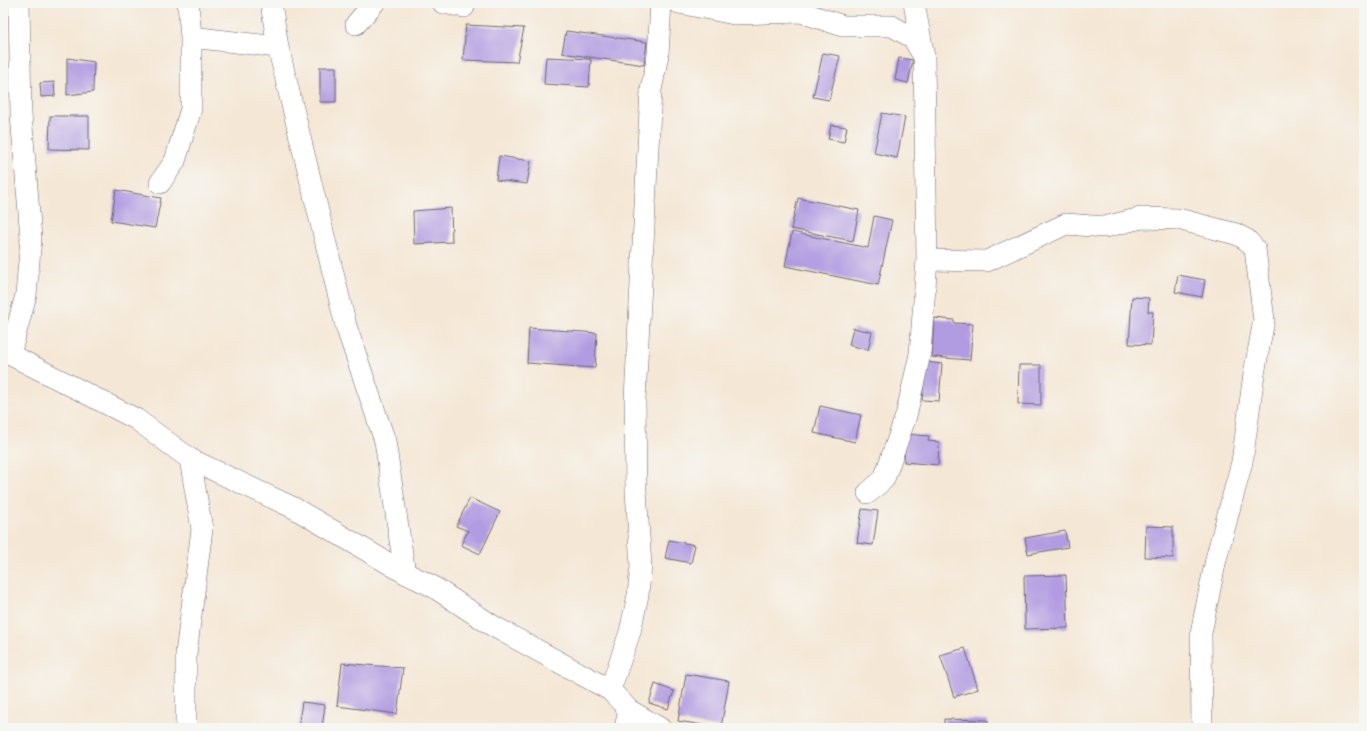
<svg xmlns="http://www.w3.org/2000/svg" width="1367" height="731" viewBox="0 0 1367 731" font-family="Itim,sans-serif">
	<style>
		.building { fill: #b29ce1 }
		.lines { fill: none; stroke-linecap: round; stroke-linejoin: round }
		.minor-casing { stroke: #6c6771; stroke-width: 22 }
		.minor { stroke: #fff; stroke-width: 21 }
	</style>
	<rect width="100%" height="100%" fill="#f6f6f2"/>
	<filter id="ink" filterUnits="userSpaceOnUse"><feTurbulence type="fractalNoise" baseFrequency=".025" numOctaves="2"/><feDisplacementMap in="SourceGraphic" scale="8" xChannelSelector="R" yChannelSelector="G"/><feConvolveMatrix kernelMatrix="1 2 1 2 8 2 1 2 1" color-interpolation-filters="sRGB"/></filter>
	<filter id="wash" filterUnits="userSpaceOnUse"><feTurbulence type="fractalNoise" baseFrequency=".012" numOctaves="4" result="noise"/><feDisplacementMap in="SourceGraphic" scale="16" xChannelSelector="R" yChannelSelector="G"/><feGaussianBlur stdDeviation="0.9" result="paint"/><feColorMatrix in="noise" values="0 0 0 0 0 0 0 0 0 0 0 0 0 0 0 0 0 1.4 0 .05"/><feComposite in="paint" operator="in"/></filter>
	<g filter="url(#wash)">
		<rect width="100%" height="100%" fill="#f5e7d5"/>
		<g id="blocks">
			<path class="building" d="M466,25L524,28L517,62L463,60Z
				M566,31L647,42L644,65L562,53Z
				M823,53L840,56L829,100L813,97Z
				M546,57L591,59L589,87L544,84Z
				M67,58L94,62L93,92L67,95Z
				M899,58L913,60L908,83L895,80Z
				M320,67H336V102H320Z
				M54,82L55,96L41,97L40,83Z
				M882,113L905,117L897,158L874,153Z
				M50,116H89V150L49,149Z
				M831,125L847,127L844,142L828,139Z
				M499,156L531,161L527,184L496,180Z
				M116,190L161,198L155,228L111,221Z
				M798,198L859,210L853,241L791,229Z
				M451,208L452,242L414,244L413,211Z
				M874,216L892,220L878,285L785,266L792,232L868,248Z
				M1178,275L1205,280L1202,297L1175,292Z
				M1132,297L1149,298L1148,312H1153L1151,345L1129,344Z
				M934,318L954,320V323L973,324L970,360L932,357Z
				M529,328L597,333L595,368L527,363Z
				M853,328L872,332L868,350L849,345Z
				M925,362L942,364L939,401L922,400Z
				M1019,365H1041V405L1018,404Z
				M820,406L861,415L855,442L814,433Z
				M906,434L929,436L928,441L939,442L938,465L904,462Z
				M470,498L500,512L480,554L461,545L468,531L456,526Z
				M862,509L878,511L873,545L857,543Z
				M1146,526L1173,527V558L1145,557Z
				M1065,531L1068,547L1028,554L1025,538Z
				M669,540L695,545L691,563L665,558Z
				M1066,575L1068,628L1025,629L1024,576Z
				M965,648L978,689L954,697L940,655Z
				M342,663L403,668L397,714L337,706Z
				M686,674L729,681L721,728L678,721Z
				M655,684L674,691L668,709L649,703Z
				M302,702L325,705L322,728H298Z
				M944,719L988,720V728H944Z"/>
		</g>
	</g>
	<g filter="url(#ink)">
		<use href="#blocks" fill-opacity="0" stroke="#6c6771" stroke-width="1"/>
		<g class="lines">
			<defs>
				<path id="minor" d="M271,3L278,47L346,326L385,441L405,573
					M443,3L464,7V3
					M679,3L734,14L801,12L843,26H892L913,38L924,57
					M914,3L924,57L927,260
					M356,24L374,3
					M191,37L278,47
					M160,183L175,161L191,109V37L188,3
					M3,351L136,419L190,459L294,508L405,573L432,586L493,626L610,690L629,710L660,728
					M10,354L26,295L31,238L21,114L19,3
					M868,493L884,479L906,416L920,354L927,260L987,261L1066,224L1105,227L1141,218L1178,219L1236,234L1247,240L1255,249L1264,320L1254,374L1242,462L1216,559L1201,633L1202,728
					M610,690L630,632L638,595L641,566L636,491L635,399L651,90L658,55L661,3
					M186,724V654L202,529L190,459
					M625,728L629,710"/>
			</defs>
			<use href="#minor" class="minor-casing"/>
			<use href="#minor" class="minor"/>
		</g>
	</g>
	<rect width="1367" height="731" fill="none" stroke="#f6f6f2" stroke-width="16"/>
</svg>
